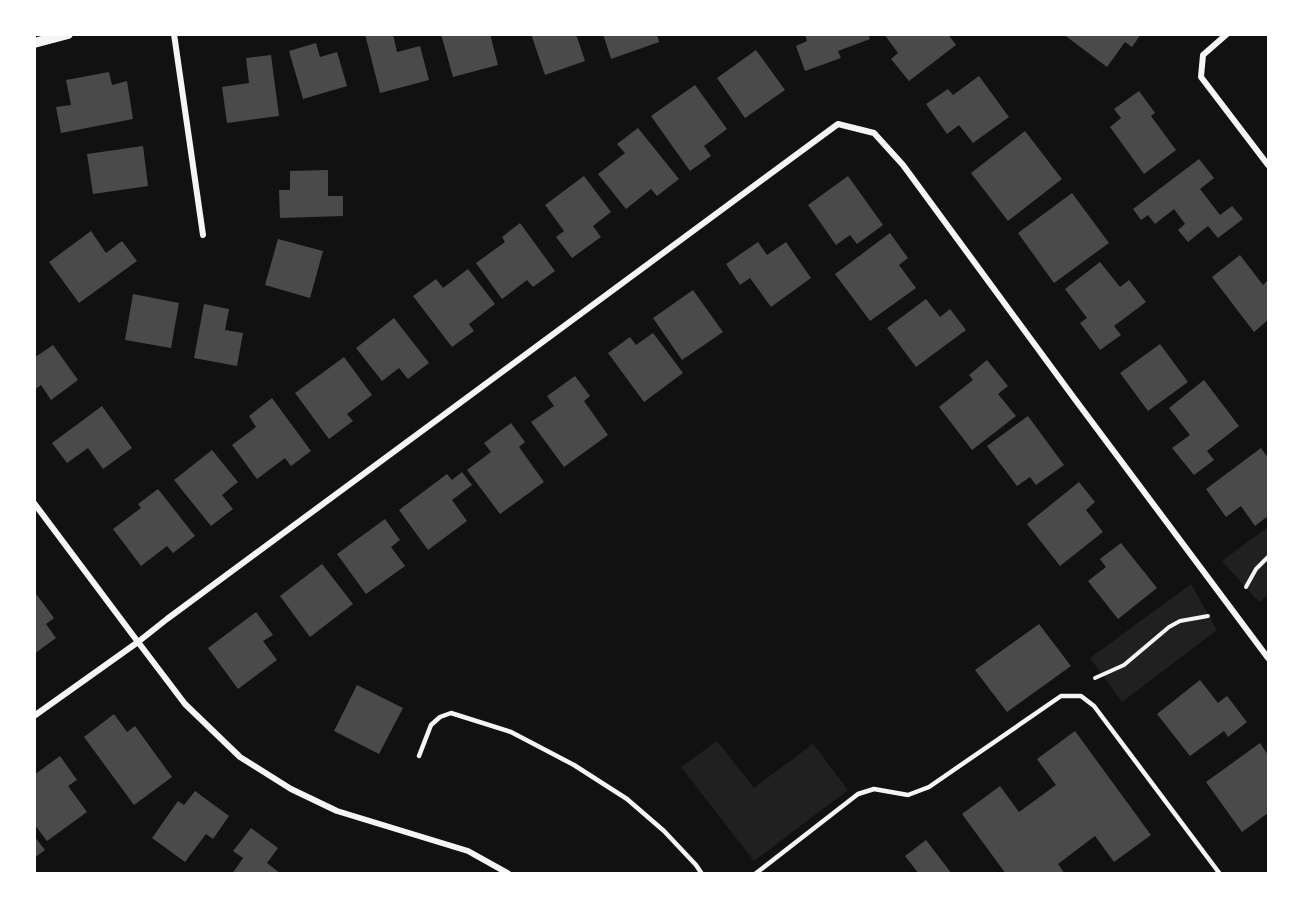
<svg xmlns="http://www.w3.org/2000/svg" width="1303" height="908" viewBox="0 0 1303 908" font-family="Cabin,sans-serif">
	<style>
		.green { fill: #202020 }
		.building { fill: #4a4a4a }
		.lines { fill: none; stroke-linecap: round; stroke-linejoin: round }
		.path { stroke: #f5f5f5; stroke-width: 4 }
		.service { stroke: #f5f5f5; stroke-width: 4.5 }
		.minor { stroke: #f5f5f5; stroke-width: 6 }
		.tertiary { stroke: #f5f5f5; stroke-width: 10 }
	</style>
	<rect width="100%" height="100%" fill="#111"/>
	<path class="green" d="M1268,527V595L1259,602L1222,561Z
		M1191,584L1217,630L1122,702L1090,658Z
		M717,741L754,788L813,744L848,790L754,861L681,767Z"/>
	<path class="building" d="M365,34H393L397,52L420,46L429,80L380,93Z
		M441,34H490L498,65L453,77Z
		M531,34H576L585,61L545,75Z
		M603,34H657L659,42L611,59Z
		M805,34H868L870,39L838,51L841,58L805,71L796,46L807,41Z
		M884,34H948L956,45L909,81L891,59L898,53Z
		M1063,34H1141L1132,47L1125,42L1107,67Z
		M316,43L320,57L337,52L347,86L303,99L289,51Z
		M756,50L785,90L745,118L717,78Z
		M271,55L279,116L227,123L222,87L249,83L246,58Z
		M109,72L112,85L127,81L133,119L61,133L56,107L71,105L66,80Z
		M979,76L1009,117L973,143L959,125L947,134L926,104L948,89L953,95Z
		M695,85L727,129L704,146L711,156L690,171L651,116Z
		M1139,91L1155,113L1151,116L1176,150L1144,174L1110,127L1121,118L1114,109Z
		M638,128L679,179L657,196L651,189L626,209L598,174L625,153L617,144Z
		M1025,131L1062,179L1008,221L971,173Z
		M143,146L148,186L93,194L87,154Z
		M1199,159L1214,178L1200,189L1220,215L1232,206L1243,219L1218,238L1208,226L1188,242L1178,230L1185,224L1174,209L1155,224L1148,215L1141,220L1133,209Z
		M328,170V196H343V216L280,218L279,190H290V171Z
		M584,176L611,212L593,226L601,237L572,258L556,237L564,231L545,205Z
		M848,176L883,225L857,244L850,235L836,245L808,205Z
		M1072,193L1109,243L1054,283L1018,233Z
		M520,223L555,271L533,287L527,280L502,299L476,263L505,242L502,237Z
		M91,231L106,253L122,241L137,261L79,303L49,262Z
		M890,233L908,258L899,265L916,288L870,321L835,274Z
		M278,239L323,251L310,298L265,285Z
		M758,242L767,255L786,242L811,278L771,307L750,278L740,285L726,264Z
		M1240,255L1263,285L1268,280V320L1254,332L1212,277Z
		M1100,262L1120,287L1129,280L1146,302L1114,326L1121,335L1100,350L1080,323L1087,318L1065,289Z
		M468,269L495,304L469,324L474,331L452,347L413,296L436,279L443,288Z
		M693,290L723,332L682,360L653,318Z
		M133,294L179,303L171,348L125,340Z
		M926,299L940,317L950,309L966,330L916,367L887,328Z
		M204,304L229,309L225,330L243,333L237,366L194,358Z
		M394,318L429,363L408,379L399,368L382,381L356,348Z
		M653,333L683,373L644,402L608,353L630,337L636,345Z
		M1160,344L1188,382L1148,411L1120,373Z
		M53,345L78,380L51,400L41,385L34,390V358Z
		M344,357L372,395L347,414L353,421L329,439L295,393Z
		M987,360L1008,386L998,394L1016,416L972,450L939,407L973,380L969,375Z
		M575,376L590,396L584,401L608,435L564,467L531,422L554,406L547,396Z
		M1204,380L1239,426L1207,451L1214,460L1194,475L1172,448L1190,435L1169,408Z
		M272,398L311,451L291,466L285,458L257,479L232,445L256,427L249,416Z
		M102,406L132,448L103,469L88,448L67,463L52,443Z
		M1028,416L1064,465L1036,485L1030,477L1017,486L987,446Z
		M511,423L525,442L519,447L544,482L500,514L467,470L491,452L484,443Z
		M1261,448L1268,458V516L1255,526L1241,506L1226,517L1206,489Z
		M212,450L238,482L222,495L233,509L211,526L174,480Z
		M462,472L472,485L452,500L467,521L428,550L399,510L447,474L452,480Z
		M1079,482L1095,502L1086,510L1103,532L1060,566L1027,524Z
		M158,489L195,536L173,553L167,546L141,566L113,529L141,508L138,504Z
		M385,519L400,540L391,547L405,566L366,594L337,554Z
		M1121,543L1157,588L1118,619L1088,581L1106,567L1100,559Z
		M322,564L353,604L310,637L280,596Z
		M34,591L54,618L46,624L56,638L34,654Z
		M256,612L273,635L263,641L277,660L238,689L208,648Z
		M1039,624L1071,666L1007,712L975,670Z
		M1200,680L1218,703L1227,696L1247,722L1228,737L1224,731L1190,756L1157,714Z
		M357,685L403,708L379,754L334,731Z
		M114,714L127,732L135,726L172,777L134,805L84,737Z
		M1075,731L1151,835L1114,862L1095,836L1058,864L1065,874H1006L962,814L1000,786L1019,812L1056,785L1037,759Z
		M1260,743L1268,755V813L1242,832L1206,782Z
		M60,756L77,780L68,786L87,812L47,841L34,824V794L36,793L34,790V775Z
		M195,791L229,816L213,839L206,834L185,862L152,838L178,801L184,805Z
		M251,828L278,848L267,863L281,874H232L243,858L233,851Z
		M34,836L45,850L34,858Z
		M926,840L952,874H919L905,856Z"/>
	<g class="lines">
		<path class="path" d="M1246,587L1256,569L1268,557
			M1095,678L1124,665L1169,627L1180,621L1208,616"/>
		<path class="service" d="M419,756L431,725L440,717L451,713L511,732L574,765L627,799L664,831L696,865L702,874
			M755,874L858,794L874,789L908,795L929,787L1061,696H1081L1094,706L1220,874"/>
		<path class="minor" d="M174,34L203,235
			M1227,34L1203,55L1201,77L1268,165
			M34,503L138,642L185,704L240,757L291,789L337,811L468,851L509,874
			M34,716L138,642L167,619L838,124L874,133L903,165L1074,398L1268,658"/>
		<path class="tertiary" d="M34,43L68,34"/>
	</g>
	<rect width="1303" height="908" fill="none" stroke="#ffffff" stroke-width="72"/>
</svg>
